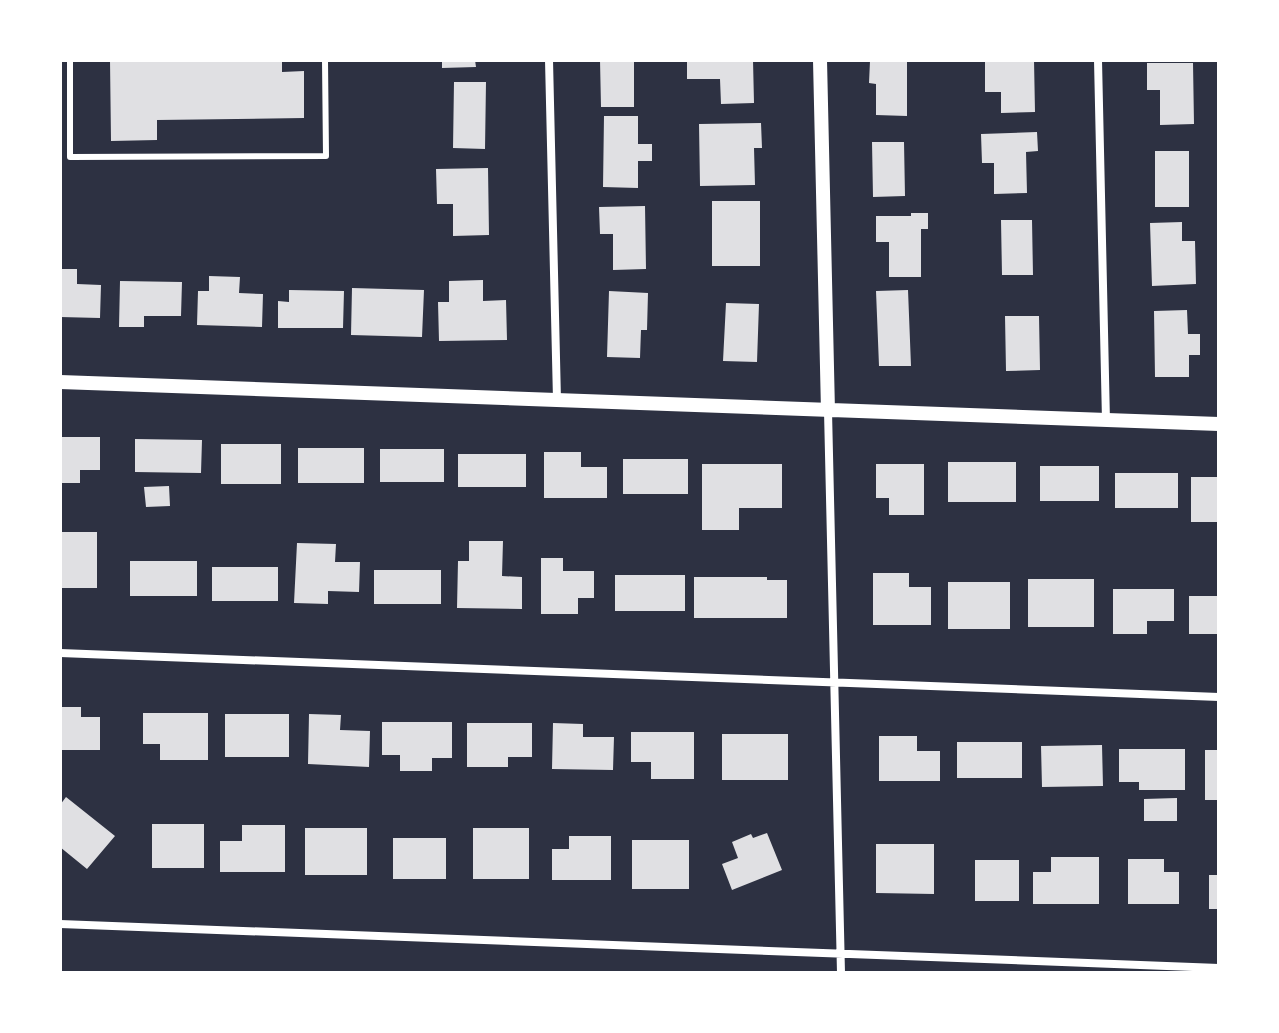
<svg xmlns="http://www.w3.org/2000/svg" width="1279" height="1033" viewBox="0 0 1279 1033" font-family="'Sofia Sans Condensed',sans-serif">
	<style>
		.building { fill: #e0e0e3 }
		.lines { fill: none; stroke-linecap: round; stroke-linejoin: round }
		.service { stroke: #fff; stroke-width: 6 }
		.minor { stroke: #fff; stroke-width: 8 }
		.tertiary { stroke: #fff; stroke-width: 14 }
	</style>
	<rect width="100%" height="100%" fill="#2d3142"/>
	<path class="building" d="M110,60H282V72L304,71V118L157,120V140L111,141Z
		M442,60H475L476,67L442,68Z
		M600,60H634V107H601Z
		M687,60H753L754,103L721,104L720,79H687Z
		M985,60H1034L1035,112L1001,113V92H985Z
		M870,61H907V116L876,115V84L869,83Z
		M1147,63H1193L1194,124L1160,125V90H1147Z
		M454,82H486L485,149L453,148Z
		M604,116H638V144H652V161H638V188L603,187Z
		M761,123L762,148H754L755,185L700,186L699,124Z
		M1037,132L1038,151L1026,152L1027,193L994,194V163H982L981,134Z
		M872,142H904L905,196L873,197Z
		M1155,151H1189V207H1155Z
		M488,168L489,235L453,236V204H437L436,169Z
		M712,201H760V266H712Z
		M645,206L646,269L613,270V234H600L599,207Z
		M911,213H928V229H921V277H889V242H876V216H911Z
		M1001,220H1032L1033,275H1002Z
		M1182,222V241H1195L1196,284L1152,286L1150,223Z
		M60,269H77V284L101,285L100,318L60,317Z
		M209,276L240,277L239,293L263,294L262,327L197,325L198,291H209Z
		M483,280V301L506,300L507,340L439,341L438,302H449V281Z
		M120,281L182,282L181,316H144V327H119Z
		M352,288L424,290L422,337L351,335Z
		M289,290L344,291L343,328H278V301L289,302Z
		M908,290L911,366H879L876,291Z
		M609,291L648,293L647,330H641L640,358L607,357Z
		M726,303L759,304L757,362L723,361Z
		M1187,310L1188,334H1200V355H1189V377H1155L1154,311Z
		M1005,316H1039L1040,370L1006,371Z
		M60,437H100V470H80V483H60Z
		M135,439L202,440L201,473L135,472Z
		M221,444H281V484H221Z
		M298,448H364V483H298Z
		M380,449H444V482H380Z
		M544,452H581V467H607V498H544Z
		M458,454H526V487H458Z
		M623,459H688V494H623Z
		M948,462H1016V502H948Z
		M702,464H782V508H739V530H702Z
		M876,464H924V515H889V498H876Z
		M1040,466H1099V501H1040Z
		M1115,473H1178V508H1115Z
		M1191,477H1219V522H1191Z
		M169,486L170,506L146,507L144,487Z
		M60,532H97V588H60Z
		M469,541H503L502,576L522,577V609L457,608L458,561H469Z
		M297,543L336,544L335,562H360L359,592L328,591V604L294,603Z
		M541,558H563V571H594V598H578V614H541Z
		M130,561H197V596H130Z
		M212,567H278V601H212Z
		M374,570H441V604H374Z
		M873,573H909V587H931V625H873Z
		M615,575H685V611H615Z
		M694,577H767V580H787V618H694Z
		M1028,579H1094V627H1028Z
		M948,582H1010V629H948Z
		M1113,589H1174V621H1147V634H1113Z
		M1189,596H1219V634H1189Z
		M60,707H81V717H100V750H60Z
		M143,713H208V760H160V744H143Z
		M225,714H289V757H225Z
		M309,714L341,715L340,730L370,731L369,767L308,764Z
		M382,722H452V758H432V771H400V755H382Z
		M467,723H532V757H508V767H467Z
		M553,723L583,724V737H614L613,770L552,769Z
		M631,732H694V779H651V762H631Z
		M722,734H788V780H722Z
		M879,736H917V751H940V781H879Z
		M957,742H1022V778H957Z
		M1102,745L1103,786L1042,787L1041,746Z
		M1119,749H1185V790H1139V782H1119Z
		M1205,750H1219V800H1205Z
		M66,797L115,836L87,869L60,847V805Z
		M1177,798V821H1144V799Z
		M152,824H204V868H152Z
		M242,825H285V872H220V841H242Z
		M305,828H367V875H305Z
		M473,828H529V879H473Z
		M767,833L782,870L732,890L722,864L738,858L732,842L751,834L753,838Z
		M569,836H611V880H552V849H569Z
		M393,838H446V879H393Z
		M632,840H689V889H632Z
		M876,844H934V894L876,893Z
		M1051,857H1099V904H1033V872H1051Z
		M1128,859H1164V872H1179V904H1128Z
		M975,860H1019V901H975Z
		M1209,875H1219V909H1209Z"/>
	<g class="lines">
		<path class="service" d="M70,60V157L326,156L325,60"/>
		<path class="minor" d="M549,60L557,400
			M1098,60L1106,421
			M828,411L841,973
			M60,653L1219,697
			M60,924L1219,968"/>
		<path class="tertiary" d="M820,60L828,411
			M60,382L1219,424"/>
	</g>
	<rect width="1279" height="1033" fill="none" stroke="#ffffff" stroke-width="124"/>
</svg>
